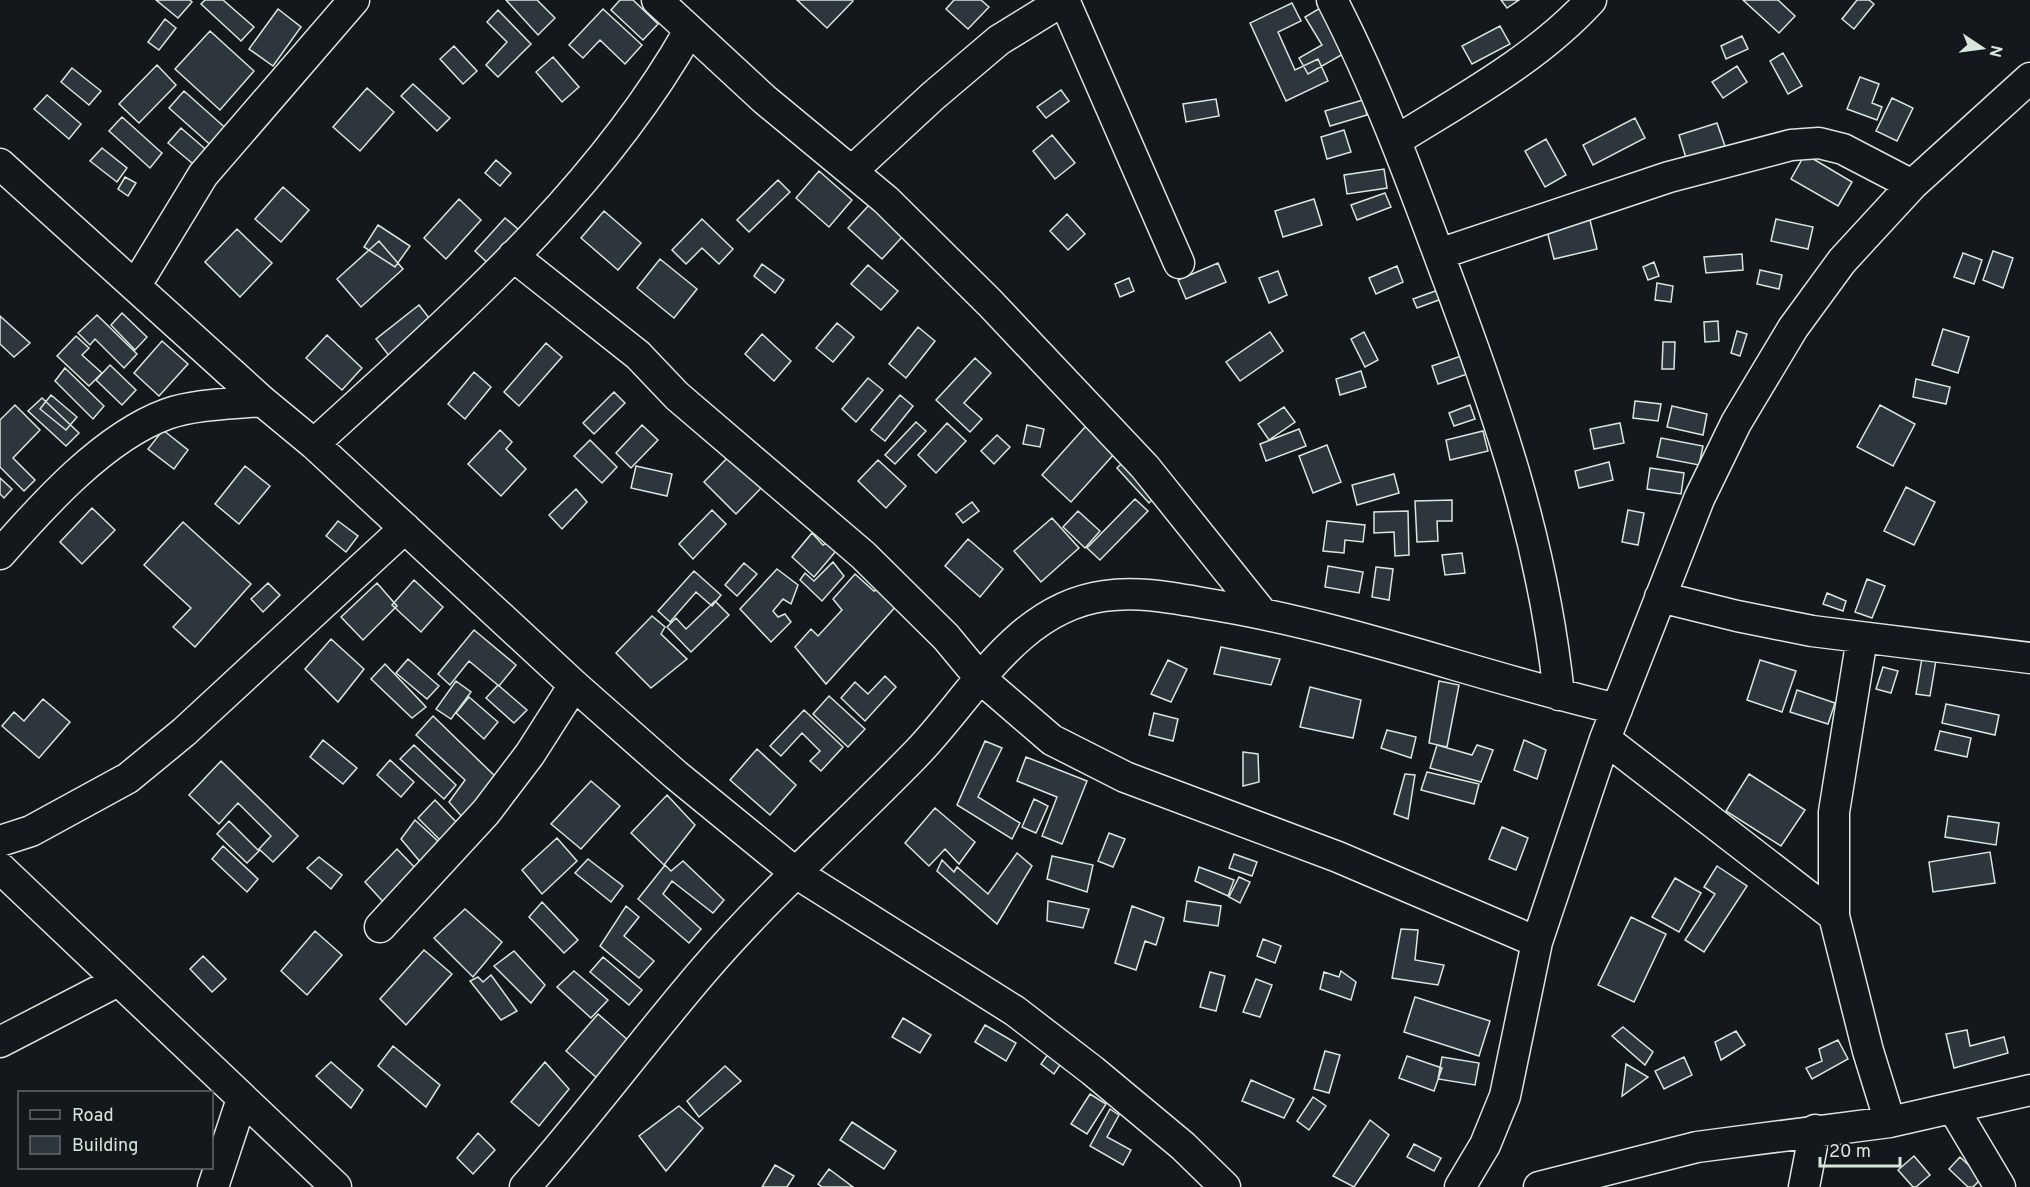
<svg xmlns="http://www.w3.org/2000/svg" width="2030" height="1187" viewBox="0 0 2030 1187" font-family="Overpass,sans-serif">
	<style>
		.building { fill: #2c363c; stroke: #d8e6dc; stroke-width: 1.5 }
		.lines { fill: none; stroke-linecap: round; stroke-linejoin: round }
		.minor-casing { stroke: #d8e6dc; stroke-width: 33 }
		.minor { stroke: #14181c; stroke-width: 30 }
	</style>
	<rect width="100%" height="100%" fill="#14181c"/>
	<path class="building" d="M156,0H190L192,2L178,18Z
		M205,0H223L254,27L241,41L201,4Z
		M506,0H537L555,18L538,35Z
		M620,0H633L658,24L643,40L611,10Z
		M797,0H852L853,1L827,28Z
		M954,0H981L989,7L968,29L946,9Z
		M1501,0H1519L1507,8Z
		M1743,0H1778L1795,16L1779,33Z
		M1857,0H1869L1874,4L1854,29L1842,19Z
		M1292,3L1301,21L1278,32L1295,70L1318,59L1328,81L1286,101L1250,23Z
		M1327,4L1352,49L1308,74L1299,58L1322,45L1305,17Z
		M278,9L301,27L273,66L249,49Z
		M603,9L642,45L625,64L600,40L583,58L569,45Z
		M498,10L531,44L498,77L486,65L507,42L487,22Z
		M165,19L176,28L159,50L148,42Z
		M1500,26L1510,44L1472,64L1462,46Z
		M210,31L254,71L220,110L175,69Z
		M1742,36L1748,49L1726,59L1721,46Z
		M454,46L477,71L463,84L440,59Z
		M1783,53L1802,86L1788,94L1770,61Z
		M553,57L579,87L562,102L536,72Z
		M157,65L176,85L139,123L119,104Z
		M1737,66L1747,82L1723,98L1712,82Z
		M72,68L101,91L89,105L61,82Z
		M1860,77L1879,84L1872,103L1882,107L1877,120L1847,109Z
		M413,84L450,118L437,131L401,96Z
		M367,88L394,112L360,151L333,127Z
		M1061,90L1069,101L1046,118L1037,107Z
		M184,91L230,132L215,149L169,108Z
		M47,95L81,124L69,139L34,109Z
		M1892,98L1913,108L1897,141L1876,131Z
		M1216,99L1219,116L1186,122L1183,104Z
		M1363,100L1367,115L1330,126L1325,111Z
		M122,117L162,153L150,168L109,131Z
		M1635,118L1645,138L1593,165L1583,145Z
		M1717,123L1725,146L1686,158L1679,135Z
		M181,128L210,153L198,168L168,143Z
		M1344,130L1351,152L1327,159L1321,137Z
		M1052,135L1075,163L1055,179L1033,151Z
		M1546,139L1566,175L1545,187L1525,151Z
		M102,148L127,168L117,182L90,161Z
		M1805,154L1852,182L1838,206L1791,179Z
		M496,160L511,173L500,186L485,173Z
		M1384,169L1387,188L1347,194L1344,175Z
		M819,171L852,200L829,227L796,198Z
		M125,177L136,183L128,196L118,189Z
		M778,180L790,192L749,232L737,220Z
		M283,187L309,210L281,242L255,219Z
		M1385,193L1391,207L1357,220L1351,205Z
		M459,199L481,220L446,259L424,238Z
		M1314,199L1322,225L1283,237L1275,211Z
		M870,204L903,236L882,259L848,228Z
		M604,211L641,243L618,270L581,238Z
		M1067,214L1085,234L1068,250L1050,231Z
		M505,218L525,235L494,269L475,251Z
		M702,219L733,249L719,264L702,248L686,264L672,250Z
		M1776,219L1813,227L1808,249L1771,241Z
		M1590,220L1597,249L1554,259L1547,231Z
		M378,225L410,246L395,267L364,247Z
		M237,229L272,263L240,297L205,262Z
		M379,241L403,269L361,307L337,279Z
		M1993,251L2013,258L2003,288L1983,280Z
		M1963,253L1982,260L1974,284L1954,277Z
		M1742,254L1743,270L1706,273L1704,257Z
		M660,259L697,289L674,318L637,288Z
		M1654,262L1659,276L1648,280L1643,267Z
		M1218,263L1226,282L1186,299L1178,280Z
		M762,264L784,280L775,293L754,276Z
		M868,265L898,291L881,310L851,284Z
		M1397,266L1403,282L1376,294L1369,278Z
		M1760,270L1782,275L1779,289L1757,284Z
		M1278,271L1287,295L1269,303L1259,278Z
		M1129,278L1134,291L1120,297L1115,284Z
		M1657,283L1673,286L1671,302L1655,300Z
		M1444,288L1447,297L1417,308L1413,299Z
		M419,305L440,332L397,366L376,339Z
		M122,313L147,337L135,350L111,325Z
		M97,315L137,354L124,368L95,339L90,345L78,333Z
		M0,316L30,343L14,357L0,344Z
		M1718,321L1719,341L1705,342L1704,322Z
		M837,323L854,337L833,362L816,348Z
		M918,327L935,341L906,378L889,364Z
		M1943,329L1969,337L1958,373L1932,365Z
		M1737,331L1747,334L1740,356L1731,353Z
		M1270,332L1283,351L1240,381L1226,362Z
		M1364,332L1378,360L1365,367L1351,339Z
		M762,334L791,361L774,381L745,354Z
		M327,335L362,368L342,390L306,358Z
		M76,336L89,348L82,355L102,373L89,386L57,356Z
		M162,341L188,364L159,396L134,373Z
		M1663,342H1675L1674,369H1662Z
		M546,343L562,357L519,406L504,392Z
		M1464,355L1470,373L1438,384L1432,366Z
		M975,358L991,373L964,403L982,419L970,432L936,400Z
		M110,365L136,390L122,405L96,380Z
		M65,368L104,406L93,419L55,381Z
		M1361,371L1366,387L1340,395L1336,379Z
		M474,372L491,387L465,419L448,404Z
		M868,378L883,390L856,422L842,409Z
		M1916,379L1950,387L1946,404L1913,397Z
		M614,392L625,403L594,434L583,423Z
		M51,395L77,417L66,430L40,409Z
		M900,395L913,406L885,441L871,430Z
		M42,398L79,433L66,446L28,411Z
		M1635,401L1661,404L1658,421L1633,418Z
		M15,405L40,430L13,458L35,480L24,491L0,467V420Z
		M1470,405L1475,419L1454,426L1449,413Z
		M1880,405L1915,424L1893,466L1857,447Z
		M1672,406L1707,414L1703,435L1667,427Z
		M1284,407L1295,422L1269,440L1258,424Z
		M916,422L926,431L895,464L885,455Z
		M947,423L966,441L936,473L918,455Z
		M1620,423L1624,443L1594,449L1590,429Z
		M642,425L658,440L631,468L616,453Z
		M1027,425L1044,429L1040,447L1023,444Z
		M1086,426L1115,453L1071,502L1042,475Z
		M1299,429L1306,446L1266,461L1260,444Z
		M163,430L188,450L174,469L148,449Z
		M500,430L512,442L506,449L526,469L501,496L468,464Z
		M1483,431L1488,451L1450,460L1446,440Z
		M997,435L1010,447L994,464L981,451Z
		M1661,438L1703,446L1699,465L1657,457Z
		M590,440L617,467L602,483L574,456Z
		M1327,445L1341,482L1313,493L1299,456Z
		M1139,447L1171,482L1149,503L1117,468Z
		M733,452L765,484L736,514L704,482Z
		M878,460L906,486L886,508L858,481Z
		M1609,462L1613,480L1579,488L1575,471Z
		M245,466L270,486L239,524L215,504Z
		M636,466L672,474L667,496L631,488Z
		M1650,468L1684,473L1681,494L1647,489Z
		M1394,474L1399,493L1357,505L1352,485Z
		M0,478L12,489L4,498L0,494Z
		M1906,487L1935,502L1914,545L1884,531Z
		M576,489L587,502L562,529L549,515Z
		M1135,499L1148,511L1100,560L1087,548Z
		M1452,500V521H1437L1438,541L1417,542L1415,501Z
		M972,502L979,511L963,523L956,514Z
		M92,508L115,530L82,564L60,542Z
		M712,510L726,524L693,559L679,544Z
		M1628,510L1644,513L1638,545L1622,542Z
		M1078,511L1100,531L1085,548L1063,527Z
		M1408,511L1409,555L1395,556L1394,532L1374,533V512Z
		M1052,518L1079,548L1041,582L1014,551Z
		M338,521L358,536L346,552L326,536Z
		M1327,521L1365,525L1363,542L1345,540L1344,553L1323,551Z
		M183,522L251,584L195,647L173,627L191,608L144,565Z
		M812,533L823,545L828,542L836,551L814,577L792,557Z
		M968,539L1003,569L980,597L945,566Z
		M1462,553L1465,573L1445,575L1442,555Z
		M833,562L844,576L822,601L800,580L805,573L814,581Z
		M744,563L757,574L737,596L725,585Z
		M1328,566L1363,572L1359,593L1325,587Z
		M1376,567L1393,569L1389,600L1372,597Z
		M777,569L798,585L791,604L783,599L773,611L778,617L785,614L791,622L771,642L740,609Z
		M694,571L721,595L712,606L696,592L670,622L658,611Z
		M855,574L874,591L883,587L898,604L826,684L795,647L811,629L818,636L842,610L833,599Z
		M1867,579L1885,586L1872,618L1855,612Z
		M414,580L443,607L421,632L392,605Z
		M268,583L280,595L263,612L251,599Z
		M377,583L397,606L363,640L341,617Z
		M1827,593L1846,601L1843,611L1823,604Z
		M715,601L729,615L691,652L667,627L676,618L686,629Z
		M652,616L665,627L661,634L687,659L651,688L616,653Z
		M474,630L516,665L499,686L469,661L450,685L438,674Z
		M331,639L364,669L338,702L305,669Z
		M1221,647L1280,659L1271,685L1214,674Z
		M1922,658L1936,660L1930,696L1916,694Z
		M408,659L439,686L427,699L396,673Z
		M1168,660L1187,669L1171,702L1151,694Z
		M1760,660L1796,671L1782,712L1747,700Z
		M385,664L426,707L412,718L371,679Z
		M1883,667L1898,671L1891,693L1876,689Z
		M885,676L896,687L865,721L841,698L855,682L868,694Z
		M456,681L471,692L451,719L436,709Z
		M1439,681L1459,685L1447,747L1429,743Z
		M498,685L527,710L514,723L486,698Z
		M1310,687L1361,700L1353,738L1300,727Z
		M1797,690L1835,703L1828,724L1790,712Z
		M829,696L865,729L848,747L813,714Z
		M469,697L498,722L484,739L456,713Z
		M43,699L70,722L39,758L2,726L14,712L24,721Z
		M1946,704L1999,715L1995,735L1942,723Z
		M804,710L843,747L821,771L810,761L820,751L802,733L781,756L770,746Z
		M1154,713L1178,719L1173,741L1149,735Z
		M433,716L500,781L463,818L449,802L465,780L416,735Z
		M1387,730L1416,737L1411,758L1381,748Z
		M1940,731L1971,738L1967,757L1935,750Z
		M323,740L357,768L343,784L310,757Z
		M1524,740L1546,750L1537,779L1514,770Z
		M985,741L1002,748L978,797L1020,823L1012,839L957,805Z
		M414,745L456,785L444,799L400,759Z
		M1437,745L1472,755L1477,745L1493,750L1481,782L1430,768Z
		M757,749L796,785L770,815L730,780Z
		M1243,752L1258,754L1259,782L1243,786Z
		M1026,757L1087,781L1062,844L1042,836L1057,797L1017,781Z
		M390,760L414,782L401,797L377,775Z
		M221,761L298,836L273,862L259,849L271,836L238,803L219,824L189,795Z
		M1427,772L1479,784L1474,804L1421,790Z
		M1405,774L1415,775L1408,819L1394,814Z
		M1749,774L1805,810L1781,846L1726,811Z
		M591,781L620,806L581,849L551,824Z
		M667,795L695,825L664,865L631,833Z
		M1034,799L1048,806L1036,833L1022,827Z
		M435,800L461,827L444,844L418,818Z
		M935,808L975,842L959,864L945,849L929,866L905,843Z
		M1948,816L1999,823L1996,845L1945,837Z
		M415,820L440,843L422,864L401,839Z
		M229,821L259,851L247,863L217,834Z
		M1502,827L1528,838L1516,870L1489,859Z
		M1109,833L1125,839L1113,867L1098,861Z
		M557,838L577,861L542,894L522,870Z
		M223,846L258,879L247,892L212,859Z
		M397,849L420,873L387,906L365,882Z
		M1990,852L1995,883L1933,892L1929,862Z
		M1017,853L1032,866L997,924L937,871L942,860L954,872L957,867L988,894Z
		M1234,854L1257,862L1252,876L1229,868Z
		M1052,856L1093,865L1087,892L1047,879Z
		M319,857L342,875L331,889L307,868Z
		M588,859L623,886L611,902L575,873Z
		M683,861L724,900L713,913L672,881L663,894L701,929L689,943L638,899L665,865L671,871Z
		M1717,866L1747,886L1704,952L1685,940L1715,894L1704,887Z
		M1199,867L1234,880L1228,896L1195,881Z
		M1239,877L1250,882L1240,903L1229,897Z
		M1675,878L1701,893L1679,932L1652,917Z
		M1048,901L1089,909L1083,928L1047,921Z
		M1187,901L1221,906L1218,926L1184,921Z
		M542,902L578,940L564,953L529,917Z
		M626,906L639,917L624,936L654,961L639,978L600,946Z
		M1132,906L1164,918L1156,945L1145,941L1136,970L1115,963Z
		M465,909L502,942L473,977L434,938Z
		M1631,917L1666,934L1634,1002L1598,985Z
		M1401,929L1418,930L1415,960L1444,965L1438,985L1392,978Z
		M315,931L342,955L307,995L281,971Z
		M1263,939L1281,946L1275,963L1257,956Z
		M424,950L452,974L406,1025L380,999Z
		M514,951L545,985L531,1003L494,966Z
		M203,956L226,979L212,992L190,969Z
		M603,957L642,990L629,1005L590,972Z
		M574,971L608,1000L591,1018L557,987Z
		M1341,971L1356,982L1351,1000L1320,989L1324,972L1339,977Z
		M1210,972L1225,976L1216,1011L1200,1007Z
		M491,975L517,1011L501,1020L470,981L478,977L483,982Z
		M1256,979L1272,985L1260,1017L1243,1012Z
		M1415,997L1490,1021L1479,1056L1404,1032Z
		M598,1014L629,1041L597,1078L566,1051Z
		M903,1018L931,1035L920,1053L892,1037Z
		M985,1025L1016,1043L1006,1061L975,1042Z
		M1623,1027L1653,1052L1645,1065L1612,1036Z
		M1967,1030L1970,1046L2004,1037L2008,1053L1954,1068L1946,1034Z
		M1736,1031L1745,1045L1721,1060L1715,1042Z
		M1838,1040L1848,1059L1812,1079L1806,1068L1822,1061L1819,1049Z
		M393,1046L440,1085L426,1107L378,1066Z
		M1053,1047L1066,1056L1054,1074L1041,1064Z
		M1325,1051L1340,1055L1329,1093L1314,1089Z
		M1407,1056L1442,1068L1434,1091L1399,1078Z
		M1442,1057L1479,1063L1475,1085L1438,1079Z
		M1684,1057L1692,1075L1664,1089L1655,1071Z
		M331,1062L363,1090L351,1108L316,1076Z
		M545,1062L569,1089L539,1126L511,1102Z
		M1626,1064L1648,1077L1622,1096Z
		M725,1066L741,1081L699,1117L687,1101Z
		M1251,1080L1294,1099L1284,1118L1242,1101Z
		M1090,1094L1106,1104L1087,1134L1071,1124Z
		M1313,1097L1326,1106L1309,1130L1297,1121Z
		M679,1106L703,1128L666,1171L639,1136Z
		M1110,1109L1119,1115L1107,1137L1131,1150L1123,1165L1090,1146Z
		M1370,1120L1389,1135L1354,1187L1333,1176Z
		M852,1122L896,1151L884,1169L840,1140Z
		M478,1133L495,1150L473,1174L457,1158Z
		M1414,1144L1441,1158L1434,1171L1407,1157Z
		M1914,1156L1930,1175L1916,1187H1913L1898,1170Z
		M1960,1157L1982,1178L1973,1187H1968L1949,1169Z
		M775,1165L794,1176L787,1187H762Z
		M829,1169L853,1187H822L818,1184Z"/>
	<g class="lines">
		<defs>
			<path id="minor" d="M657,0L764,99L886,200L990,303L1145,467L1262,613
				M1064,0L1179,263
				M1332,0C1376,85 1409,174 1442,263C1497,409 1543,540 1559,695
				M1397,140C1464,98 1537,59 1591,0
				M0,164L262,401L314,444L574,685L676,775L796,873L1015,1011L1093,1071L1183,1146L1225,1187
				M853,170L933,96L999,40L1064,0
				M1439,254L1669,177L1791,145L1819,143L1843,149L1912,185
				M513,256L638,355L677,396L863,555L946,637L980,678L1052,740L1125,777L1338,857L1537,942
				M136,285L203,175L354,0
				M314,444C450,319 597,194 689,31
				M0,554C44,504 104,437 167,414C196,404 231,404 262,401
				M1660,597L1737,616L1812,631L2030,658
				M1862,638L1834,812V916L1868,1051L1890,1122
				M1605,739L1834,916
				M0,841L31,831L128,778L184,732L405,528
				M0,868L336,1187
				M380,927L486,812L530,754L574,685
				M0,1042L118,981
				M1953,1108L2000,1187
				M213,1187L242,1099
				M525,1187C587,1117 643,1041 704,970C769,894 845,827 915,755C971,698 1016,608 1104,596C1142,590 1182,600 1220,606C1355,629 1484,678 1617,709
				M1460,1187L1485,1145L1505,1096L1537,942L1605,739L1699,499L1736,423L1793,328L1842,261L1912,185L2030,78
				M1539,1187L1697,1147L1890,1122L2030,1090
				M1804,1187L1815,1130"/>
		</defs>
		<use href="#minor" class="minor-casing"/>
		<use href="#minor" class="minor"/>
	</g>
	<rect x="18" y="1091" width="195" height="78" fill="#14181c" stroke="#626a69" stroke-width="1.5"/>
	<rect x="30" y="1110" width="30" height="9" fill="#14181c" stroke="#626a69" stroke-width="1.5"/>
	<text x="72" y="1121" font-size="18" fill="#d8e6dc">Road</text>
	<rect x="30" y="1136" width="30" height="18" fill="#2c363c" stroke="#626a69" stroke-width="1.5"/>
	<text x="72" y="1151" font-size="18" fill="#d8e6dc">Building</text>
	<g transform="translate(1982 48) rotate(103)" stroke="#14181c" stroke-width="4.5" paint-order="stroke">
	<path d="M0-4.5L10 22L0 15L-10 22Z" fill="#d8e6dc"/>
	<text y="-9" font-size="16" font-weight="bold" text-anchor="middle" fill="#d8e6dc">N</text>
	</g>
	<path d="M1820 1157v9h80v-9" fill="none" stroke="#d8e6dc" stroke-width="3"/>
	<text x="1829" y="1157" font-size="18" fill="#d8e6dc" stroke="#14181c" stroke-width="4.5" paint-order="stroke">20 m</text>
</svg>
